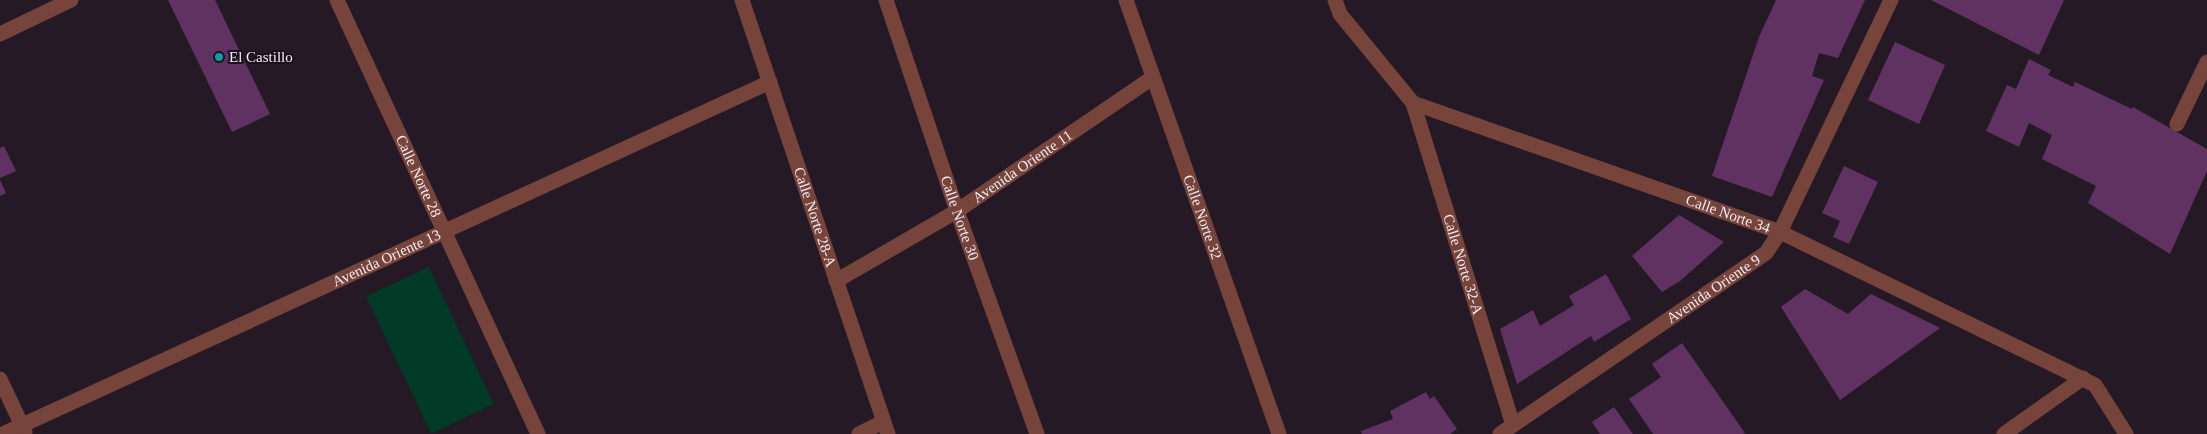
<svg xmlns="http://www.w3.org/2000/svg" width="2207" height="434" viewBox="0 0 2207 434" font-family="'Times New Roman',serif">
	<style>
		.green { fill: #013a27 }
		.building { fill: #603262 }
		.lines { fill: none; stroke-linecap: round; stroke-linejoin: round }
		.minor { stroke: #76443b; stroke-width: 15 }
		.culture-dot { fill: #0f9aa8; stroke: #1b101b; stroke-width: 2 }
		.labels { text-anchor: middle; stroke-width: 4; stroke-linejoin: round; paint-order: stroke }
		.poi-label { font-size: 15px; fill: #f4ebf4; stroke: #1b101b; text-anchor: start }
		.street-label { font-size: 15px; fill: #f4ebf4; stroke: #1b101b }
	</style>
	<rect width="100%" height="100%" fill="#251925"/>
	<path class="green" d="M429,267L494,404L431,434L366,296Z"/>
	<path class="building" d="M168,0H215L270,114L232,132Z
		M1776,0H1865L1838,58L1819,53L1812,76L1824,80L1772,197L1712,176L1759,37Z
		M1931,0H2064L2039,55Z
		M1895,42L1945,65L1919,124L1868,100Z
		M2029,59L2051,70L2048,75L2073,87L2075,82L2132,109L2133,107L2207,149V171L2170,254L2088,203L2096,186L2042,159L2052,135L2029,123L2019,147L1986,131L2007,85L2016,89Z
		M4,146L16,171L0,178V148Z
		M1844,166L1878,182L1849,244L1833,237L1840,221L1822,213Z
		M0,180L6,193L0,196Z
		M1679,215L1724,242L1680,281L1662,292L1632,256Z
		M1606,274L1631,319L1594,342L1591,336L1517,384L1500,329L1533,310L1540,326L1574,305L1569,296Z
		M1805,289L1848,314L1871,294L1940,328L1840,400L1781,307Z
		M1682,343L1745,433L1743,434H1653L1629,399L1661,377L1652,364Z
		M1426,392L1430,399L1434,396L1457,429L1450,434H1362L1361,431L1393,419L1390,411Z
		M1614,407L1633,434H1600L1592,422Z"/>
	<g class="lines">
		<g class="minor">
			<path id="s1" d="M337,0L538,434"/>
			<path id="s2" d="M742,0L888,434"/>
			<path id="s3" d="M886,0L957,211L1037,434"/>
			<path id="s4" d="M1126,0L1279,434"/>
			<path id="s5" d="M1335,0L1340,14L1413,103L1780,232L2095,385L2126,434"/>
			<path d="M0,34L71,0"/>
			<path id="s6" d="M1413,103L1513,425"/>
			<path d="M2177,124L2207,62"/>
			<path id="s7" d="M836,281L957,211L1152,78"/>
			<path d="M0,379L25,432"/>
			<path id="s8" d="M3,434L770,82"/>
			<path d="M859,434L883,422"/>
			<path id="s9" d="M1500,434L1766,253L1780,232L1891,0"/>
			<path d="M2004,434L2083,378"/>
		</g>
	</g>
	<circle class="culture-dot" cx="219" cy="57" r="5"/>
	<g class="labels">
		<g class="poi-label">
			<text x="229" y="62">El Castillo</text>
		</g>
		<g class="street-label">
			<text dy="5" stroke="none"><textPath href="#s7" startOffset="219">Avenida Oriente 11</textPath></text>
			<text dy="5" stroke="none"><textPath href="#s1" startOffset="194">Calle Norte 28</textPath></text>
			<text dy="5" stroke="none"><textPath href="#s5" startOffset="464">Calle Norte 34</textPath></text>
			<text dy="5" stroke="none"><textPath href="#s2" startOffset="229">Calle Norte 28-A</textPath></text>
			<text dy="5" stroke="none"><textPath href="#s4" startOffset="230">Calle Norte 32</textPath></text>
			<text dy="5" stroke="none"><textPath href="#s3" startOffset="230">Calle Norte 30</textPath></text>
			<text dy="5" stroke="none"><textPath href="#s8" startOffset="422">Avenida Oriente 13</textPath></text>
			<text dy="5" stroke="none"><textPath href="#s6" startOffset="169">Calle Norte 32-A</textPath></text>
			<text dy="5" stroke="none"><textPath href="#s9" startOffset="258">Avenida Oriente 9</textPath></text>
		</g>
	</g>
</svg>
